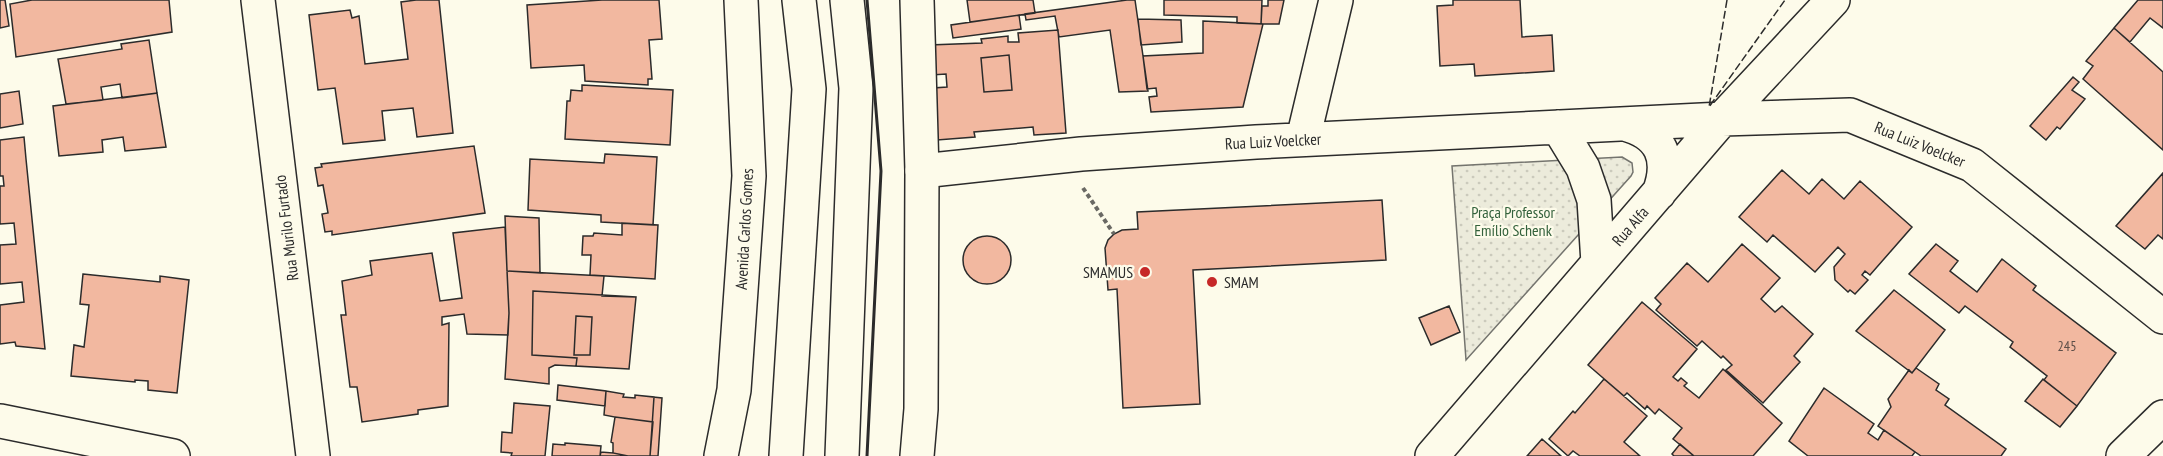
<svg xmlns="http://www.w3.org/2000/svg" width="2163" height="456" viewBox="0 0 2163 456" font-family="'PT Sans Narrow',sans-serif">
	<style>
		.grass { fill: url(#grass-dots); stroke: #74746e; stroke-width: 1.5 }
		.building { fill: #f2b8a0; stroke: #2b2b2b; stroke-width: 1.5 }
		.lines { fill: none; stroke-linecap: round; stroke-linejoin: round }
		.minor-casing { stroke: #2b2b2b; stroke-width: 36 }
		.major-casing { stroke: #2b2b2b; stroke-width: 36 }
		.path { stroke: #6a6964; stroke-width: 4; stroke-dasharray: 4.5 3; stroke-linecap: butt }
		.minor { stroke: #fdfbea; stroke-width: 33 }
		.major { stroke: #fdfbea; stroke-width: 33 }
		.fence { stroke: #2b2b2b; stroke-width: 1.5; stroke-dasharray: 8 3; stroke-linecap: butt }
		.wall { stroke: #2b2b2b; stroke-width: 3 }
		.poi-dot { fill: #c62828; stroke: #fdfbea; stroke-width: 2 }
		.labels { text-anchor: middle; stroke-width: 4.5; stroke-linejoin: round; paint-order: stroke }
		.number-label { font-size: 14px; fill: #5d4e48 }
		.street-label { font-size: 16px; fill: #2b2b2b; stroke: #fdfbea }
		.park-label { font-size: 16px; fill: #34623c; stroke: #fdfbea }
		.poi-label { font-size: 16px; fill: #2b2b2b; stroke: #fdfbea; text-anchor: end }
	</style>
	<defs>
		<pattern id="grass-dots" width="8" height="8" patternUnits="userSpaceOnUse" patternTransform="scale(1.5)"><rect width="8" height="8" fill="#ecebdb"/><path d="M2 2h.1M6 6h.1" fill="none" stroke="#cbcabc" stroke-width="1.8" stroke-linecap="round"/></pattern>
	</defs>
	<rect width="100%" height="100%" fill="#fdfbea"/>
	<path class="grass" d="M1622,157L1632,163L1633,172L1631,176L1466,360L1452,166Z"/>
	<path class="building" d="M0,0H5L9,26L0,28Z
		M32,0H169L172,32L16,57L10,4Z
		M416,0H439L453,133L417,137L413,108L382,111L385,140L343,144L335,88L318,90L309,15L350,10L352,18L359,16L365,64L408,59L401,2Z
		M602,0H659L662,39L649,40L652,79H648V85L585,81L584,65L531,68L527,5Z
		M967,0H1033L1035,13L970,22Z
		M1127,0H1135L1148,91L1119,92L1110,30L1059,37L1055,16L1026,20L1025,14Z
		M1164,0H1262L1261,24L1237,23V17L1164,15Z
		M1268,0H1284L1279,24H1261L1262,6H1268Z
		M1453,0H1520L1522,37L1552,35L1554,71L1475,76L1474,64L1440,66L1437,6L1453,5Z
		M2138,0H2163V28L2150,18L2130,42L2114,28Z
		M1019,15L1021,29L953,38L951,25Z
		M1138,19L1181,20L1182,42L1141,45Z
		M1203,21L1263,24L1243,107L1151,112L1149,97L1157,96L1156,88L1147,89L1143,56L1203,53Z
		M2114,28L2163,72V150L2083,79L2093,66L2086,61Z
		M1058,30L1066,133L1034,135L1033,127L974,132L975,137L937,140L933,88L947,87L946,74L931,75L929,45L982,43L981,39L1008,36V42H1019L1018,33Z
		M149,40L157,93L122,98L120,84L101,87L103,100L66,104L58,59L122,49L121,44Z
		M1009,55L1012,90L984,92L981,58Z
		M2073,77L2079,82L2072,90L2085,99L2060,129L2057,127L2046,140L2030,126Z
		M582,85L673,90L670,145L565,139L567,101H570L571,90L582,91Z
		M19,91L23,124L0,128V94Z
		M157,93L166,147L125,151L123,137L102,140L103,152L59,156L53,106Z
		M24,137L26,159L45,349L16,346L15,342L0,344V305L24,302L22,282L0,284V245L16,244L14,223L0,224V186H4L3,176H0V140Z
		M474,146L485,213L332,235V231L325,232L322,214L328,213L323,185L318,186L315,168L322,167L321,164Z
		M605,154L657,157L653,225L601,222V215L528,210L530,159L604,163Z
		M1782,170L1809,194L1822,179L1844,199L1860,181L1912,227L1870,275L1865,271L1862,275L1868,280L1855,294L1850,290L1848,292L1835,280L1834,267L1845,254L1838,247L1815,272L1773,235L1767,242L1739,217Z
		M2163,173V239L2158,235L2145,249L2116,226Z
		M1382,200L1386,260L1193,270L1200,404L1123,408L1117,289L1108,290L1105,248L1108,240L1114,234L1122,230L1138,229L1137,212Z
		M505,216L539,218L540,273L507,271Z
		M622,223L658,225L655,279L590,275L591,255H582L583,236H593L594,233L622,235Z
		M505,227L509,313L508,335L467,334L464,314L442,317V325L449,323L448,406L418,410V414L362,422L357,387H350L341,315H346L342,281L372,275L370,261L432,253L440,301L462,298L453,233Z
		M963 260a24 24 0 1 1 48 0a24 24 0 1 1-48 0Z
		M1742,244L1780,278L1761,299L1775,312L1782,306L1813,334L1794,356L1800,362L1763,403L1726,370L1732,365L1723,356L1721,358L1702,341L1697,346L1656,310L1661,304L1655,298L1687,263L1708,282Z
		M1936,244L1958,261L1950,271L1977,292L2002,259L2036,286L2033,290L2116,353L2077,406L2044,380L2047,376L2010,347L2013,342L1965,306L1959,313L1909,274Z
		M507,271L604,276L602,296L636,297L629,369L555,365L549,368V384L505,379L509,313Z
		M83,274L160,282V276L189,280L177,393L148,390V381L135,380V382L71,376L74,345L84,347L89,305L80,304Z
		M1894,290L1945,330L1912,373L1856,331Z
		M533,291L636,297L629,369L576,366L577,358L532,355Z
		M1642,302L1697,349L1673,377L1678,381L1681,378L1687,383L1684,386L1699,398L1723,369L1782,423L1753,456H1694L1673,439L1682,428L1659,409L1655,414L1647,406L1645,409L1627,393L1624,396L1588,365Z
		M1449,306L1460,332L1431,345L1419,318Z
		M576,316L592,317L590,355H574Z
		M1916,368L1939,384L1936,390L1949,399L1945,405L2006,449L2001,456H1921L1878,426L1891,407L1888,399L1909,370L1912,373Z
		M1604,379L1647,416L1624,442L1640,456H1580L1573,451L1568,456L1549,439L1573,411L1575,413Z
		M2043,379L2077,406L2060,427L2025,401Z
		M558,385L606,391L605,406L557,400Z
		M1824,388L1874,424L1868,433L1878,440L1884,430L1915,452L1912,456H1808L1789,441Z
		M606,391L624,394L623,397L635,398V395L654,397L650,456H600L601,452L613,453V443L611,442L615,417L604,415Z
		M606,391L624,394L623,397L635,398V395L662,398L658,456H600L601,452L613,453V443L611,442L615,417L604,415Z
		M514,403L550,406L545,456H511L512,453L501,452L502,432L512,433Z
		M615,417L653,422L650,456H628L613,453V443L611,442Z
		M1542,439L1561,456H1527Z
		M565,443L601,446L600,456H552L553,444L565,445Z
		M1680,444L1694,456H1674L1672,454Z"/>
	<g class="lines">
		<defs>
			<path id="minor" d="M258,0L313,456
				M1625,124C1661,134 1672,158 1659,193
				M1558,127L1583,168L1594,200L1598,263
				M1303,139L1336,0
				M922,171L1081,154L1256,142L1722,119L1850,115L1972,165L2163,317
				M1432,456L1722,119L1833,0"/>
			<path id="major" d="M917,0L922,171L921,409L917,456
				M0,421L173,456
				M721,456L734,390L749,176L741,0
				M786,456L809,89L799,0
				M842,456L856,88L847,0
				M2123,456L2163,417"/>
		</defs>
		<use href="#minor" class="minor-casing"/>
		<use href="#major" class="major-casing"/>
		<path class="path" d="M1083,188L1114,234"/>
		<use href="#minor" class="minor"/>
		<use href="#major" class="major"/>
		<path class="fence" d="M1727,0L1709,107L1785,0"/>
		<path class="wall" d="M867,456L881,171L867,0"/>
	</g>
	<g class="poi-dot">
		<circle cx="1145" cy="272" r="6"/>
		<circle cx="1212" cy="282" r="6"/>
	</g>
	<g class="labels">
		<g class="number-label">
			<text x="2067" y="351">245</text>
		</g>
		<g class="street-label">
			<text transform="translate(1273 141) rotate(-3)" y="6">Rua Luiz Voelcker</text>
			<text transform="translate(1920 144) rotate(22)" y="6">Rua Luiz Voelcker</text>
			<text transform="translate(1630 226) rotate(-49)" y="6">Rua Alfa</text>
			<text transform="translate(286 228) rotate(-97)" y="6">Rua Murilo Furtado</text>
			<text transform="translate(744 229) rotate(-87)" y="6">Avenida Carlos Gomes</text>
		</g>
		<g class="park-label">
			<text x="1513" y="218">Praça Professor<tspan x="1513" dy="18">Emílio Schenk</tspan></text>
		</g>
		<g class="poi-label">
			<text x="1133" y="278">SMAMUS</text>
			<text x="1224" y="288" text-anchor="start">SMAM</text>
		</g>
	</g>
</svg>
